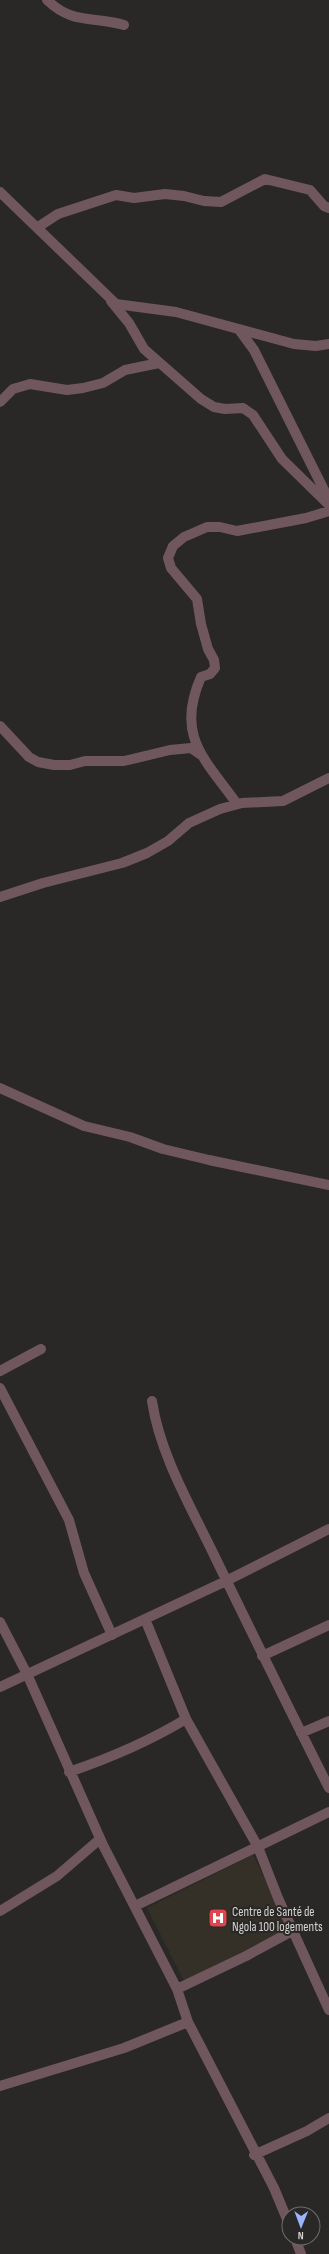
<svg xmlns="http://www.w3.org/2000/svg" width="329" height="2254" viewBox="0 0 329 2254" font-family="'Sofia Sans Condensed',sans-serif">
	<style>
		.built { fill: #343028 }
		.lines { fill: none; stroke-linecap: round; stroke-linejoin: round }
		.minor { stroke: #70575e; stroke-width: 10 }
		.tertiary { stroke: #70575e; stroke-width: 10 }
		.labels { text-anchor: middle; stroke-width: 4; stroke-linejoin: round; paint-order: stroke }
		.poi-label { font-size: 13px; fill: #d4d3d1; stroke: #292826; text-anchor: start }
	</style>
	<rect width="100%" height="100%" fill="#292826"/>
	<path class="built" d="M253,1855L290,1928L184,1981L147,1908Z"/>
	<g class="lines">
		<path class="minor" d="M47,0C73,25 92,16 124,25
			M38,227L58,214L116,195L134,198L165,194L184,196L204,201L221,202L265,179L310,190L324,206L329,208
			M111,301L129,323L144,349L201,399L214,407L225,409L243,408L253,415L282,459L329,505
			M240,331L254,350L329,500
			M0,402L13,389L30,384L67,390L83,388L103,383L125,370L159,363
			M0,726L29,757L38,762L54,765H70L85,761H124L170,750L191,748L201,755
			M237,804C205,759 175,736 201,677L210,674L215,668L214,660L208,649L201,624L197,599L171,568L168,558L173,546L184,537L207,527H220L237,531L306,518L329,511
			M0,897L43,883L122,863L147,853L168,841L189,823L220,809L242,803L283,801L329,778
			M0,1088L84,1126L130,1137L163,1149L209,1160L329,1185
			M0,1371L41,1349
			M0,1388L69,1520L84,1573L112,1635
			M152,1401C160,1455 191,1507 214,1555C252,1633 290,1711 329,1788
			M145,1619L186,1719L258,1847L278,1898L329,2010
			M0,1622L27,1674L103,1845L177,1989L188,2022L274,2188L289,2224
			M262,1656L329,1625
			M0,1687L226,1581L329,1529
			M301,1733L329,1721
			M69,1772C110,1758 148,1742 186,1719
			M135,1906L329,1812
			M0,1911L57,1876L100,1839
			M177,1989L246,1956L294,1930
			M0,2086L124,2048L188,2022
			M254,2155L307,2131L329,2118
			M295,2238L301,2254"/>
		<path class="tertiary" d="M0,192L116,304L176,312L294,344L316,346L329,344"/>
	</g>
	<defs>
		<symbol id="hospital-square" viewBox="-11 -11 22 22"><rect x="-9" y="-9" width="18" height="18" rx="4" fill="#e0444e" stroke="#292826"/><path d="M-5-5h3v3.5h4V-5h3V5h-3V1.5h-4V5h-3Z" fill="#fff"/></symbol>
	</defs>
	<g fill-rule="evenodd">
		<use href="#hospital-square" x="207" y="1907" width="22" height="22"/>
	</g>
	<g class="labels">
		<g class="poi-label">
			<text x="232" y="1916">Centre de Santé de<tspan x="232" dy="15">Ngola 100 logements</tspan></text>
		</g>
	</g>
	<g transform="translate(301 2226) rotate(181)"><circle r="19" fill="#292826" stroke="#6d6c6a"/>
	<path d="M0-3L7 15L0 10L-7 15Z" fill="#9ab5fd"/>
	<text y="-6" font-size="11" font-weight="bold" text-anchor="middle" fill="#d4d3d1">N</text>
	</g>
</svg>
